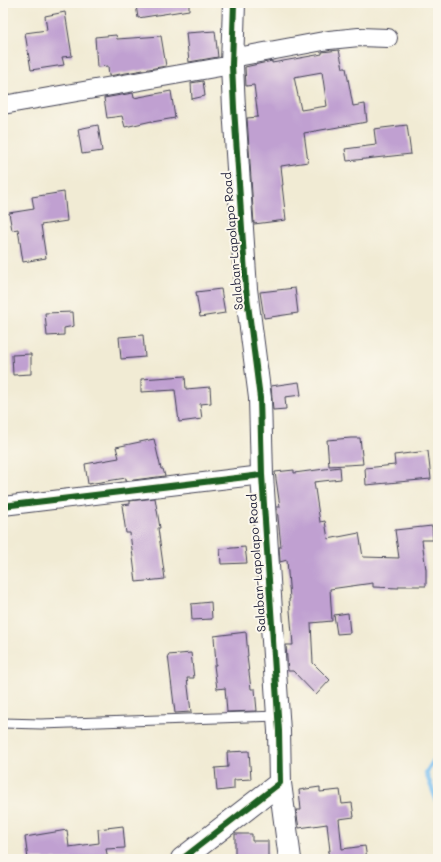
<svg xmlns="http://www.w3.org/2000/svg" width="441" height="862" viewBox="0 0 441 862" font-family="Mali,sans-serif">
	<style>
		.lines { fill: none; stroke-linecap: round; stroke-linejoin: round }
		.stream { stroke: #79bff1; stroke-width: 4.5 }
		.building { fill: #c0a0d1; fill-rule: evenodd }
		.lane-casing { stroke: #414052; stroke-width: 11 }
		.street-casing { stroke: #414052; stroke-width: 20 }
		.secondary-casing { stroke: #414052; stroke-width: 24 }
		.lane { stroke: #fff; stroke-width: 9 }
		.street { stroke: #fff; stroke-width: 18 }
		.secondary { stroke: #fff; stroke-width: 22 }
		.cycleway-casing { stroke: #fbf7ec; stroke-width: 8 }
		.cycleway { stroke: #1b5e20; stroke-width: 6 }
		.labels { text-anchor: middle; stroke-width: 4; stroke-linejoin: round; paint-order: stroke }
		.street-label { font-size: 12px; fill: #22223b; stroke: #fbf7ec }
	</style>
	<rect width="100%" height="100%" fill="#fbf7ec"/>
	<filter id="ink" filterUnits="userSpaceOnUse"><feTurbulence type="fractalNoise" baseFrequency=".025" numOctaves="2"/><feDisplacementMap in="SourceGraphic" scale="8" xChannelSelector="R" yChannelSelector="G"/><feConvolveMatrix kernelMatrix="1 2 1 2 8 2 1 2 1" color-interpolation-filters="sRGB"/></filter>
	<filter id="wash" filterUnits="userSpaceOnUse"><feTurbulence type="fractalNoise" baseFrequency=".012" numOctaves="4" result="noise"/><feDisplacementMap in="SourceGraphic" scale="16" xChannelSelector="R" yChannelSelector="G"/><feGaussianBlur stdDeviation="0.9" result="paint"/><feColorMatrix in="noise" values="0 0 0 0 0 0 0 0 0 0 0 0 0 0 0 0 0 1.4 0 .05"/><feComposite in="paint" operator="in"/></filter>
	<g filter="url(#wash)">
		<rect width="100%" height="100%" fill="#f1ebd4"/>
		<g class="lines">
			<path class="stream" d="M438,754L426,773L438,804"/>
		</g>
		<g id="blocks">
			<path class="building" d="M147,3H189V10L138,18L136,5Z
				M65,12L72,56L62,57L64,65L31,70L25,33L47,30L45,16Z
				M215,31L218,57L189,62L186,33Z
				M116,35L117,39L161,36L166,66L109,76L108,66L97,67L95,37Z
				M339,50L343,68H346L353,106L365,104L367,122L304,133L308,162L281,166L283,185H282L286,220L254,224L247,118L258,117L254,85L246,86L245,67L272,61V63L322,54V52ZM322,72L327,106L301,110L294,77Z
				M203,81L205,96L192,99L191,83Z
				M171,91L175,118L152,122V121L125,127L122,116L107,118L104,98L133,93L134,98Z
				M98,125L102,151L82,154L78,129Z
				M407,125L411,154L347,161L345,149L376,145L374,129Z
				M64,192L67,221L41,225L46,258L23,262L18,229L12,230L9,213L34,209L32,197Z
				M295,288L298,313L264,318L260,292Z
				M221,289L225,313L200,317L196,292Z
				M73,312L74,326L64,328V335L47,336L45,313Z
				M143,335L145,357L121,359L119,337Z
				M31,354V374L13,375L12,355Z
				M185,376L186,389L210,387L211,403L200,404L202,419L179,422L175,390L141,392V379Z
				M299,382L301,395L285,397L286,409L273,410L271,386Z
				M351,438H360L363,464L329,466L327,440Z
				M154,439L161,469H163L165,476L126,481V478L88,484L85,464L119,458L116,447Z
				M428,451L431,479L366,485L365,468L395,465L394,455Z
				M340,467L341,479L314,482L320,522L325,521L328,539L359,533L363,557L399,558L395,530L432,526L433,540H422L426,570V586H399V588L373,587V583L330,589L332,621L311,623L313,663L330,680L316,695L293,671H288L286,645H293L289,599H290L287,560L280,562L279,547H281L277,507H280L275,472L294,470V473Z
				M155,498L160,528H158L165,579L136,582L130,533H126L122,505L130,504V501Z
				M245,547L247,563L221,564L220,549Z
				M211,602L212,619L192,620L191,604Z
				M348,613L350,633L337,634L334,615Z
				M246,632L248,656H247L251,689H255L257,711L227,712L225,688L217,689L214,665H216L214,636Z
				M191,653L194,678H187L191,712L175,713L168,655Z
				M249,751L251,779L234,780V789L217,791L215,768L228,767L227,752Z
				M320,787V792L340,790L342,804L352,803L354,817L339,819L342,849L365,846L367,859H329L328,851H330L327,824L299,828L296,810H301L299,790Z
				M123,826L125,848L106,849L108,859H28L25,837L67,830L69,847L99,843L98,829Z
				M235,834H252V841H268V859H235Z"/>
		</g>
	</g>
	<g filter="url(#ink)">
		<use href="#blocks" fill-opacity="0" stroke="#414052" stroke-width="1"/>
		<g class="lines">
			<defs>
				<path id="lane" d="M3,723L41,724L278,716"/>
				<path id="street" d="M232,58L329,40L359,37L388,38
					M3,105L232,65
					M3,506L262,475"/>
				<path id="secondary" d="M280,783L290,859
					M182,859L280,783L279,731L262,475L260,398L246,289L234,108L232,65L234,3"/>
			</defs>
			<use href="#lane" class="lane-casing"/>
			<use href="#street" class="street-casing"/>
			<use href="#secondary" class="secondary-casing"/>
			<use href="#lane" class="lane"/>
			<use href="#street" class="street"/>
			<use href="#secondary" class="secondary"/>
			<defs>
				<path id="cycleway" d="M3,506L262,475
					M182,859L280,783L279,731L262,475L260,398L246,289L234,108L232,65L234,3"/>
			</defs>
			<use href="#cycleway" class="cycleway-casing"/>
			<use href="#cycleway" class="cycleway"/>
		</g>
	</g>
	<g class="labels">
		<g class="street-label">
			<text transform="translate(233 241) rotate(-95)" y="4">Salaban-Lapolapo Road</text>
			<text transform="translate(257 563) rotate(-94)" y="4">Salaban-Lapolapo Road</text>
		</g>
	</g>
	<rect width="441" height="862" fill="none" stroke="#fbf7ec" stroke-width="16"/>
</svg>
